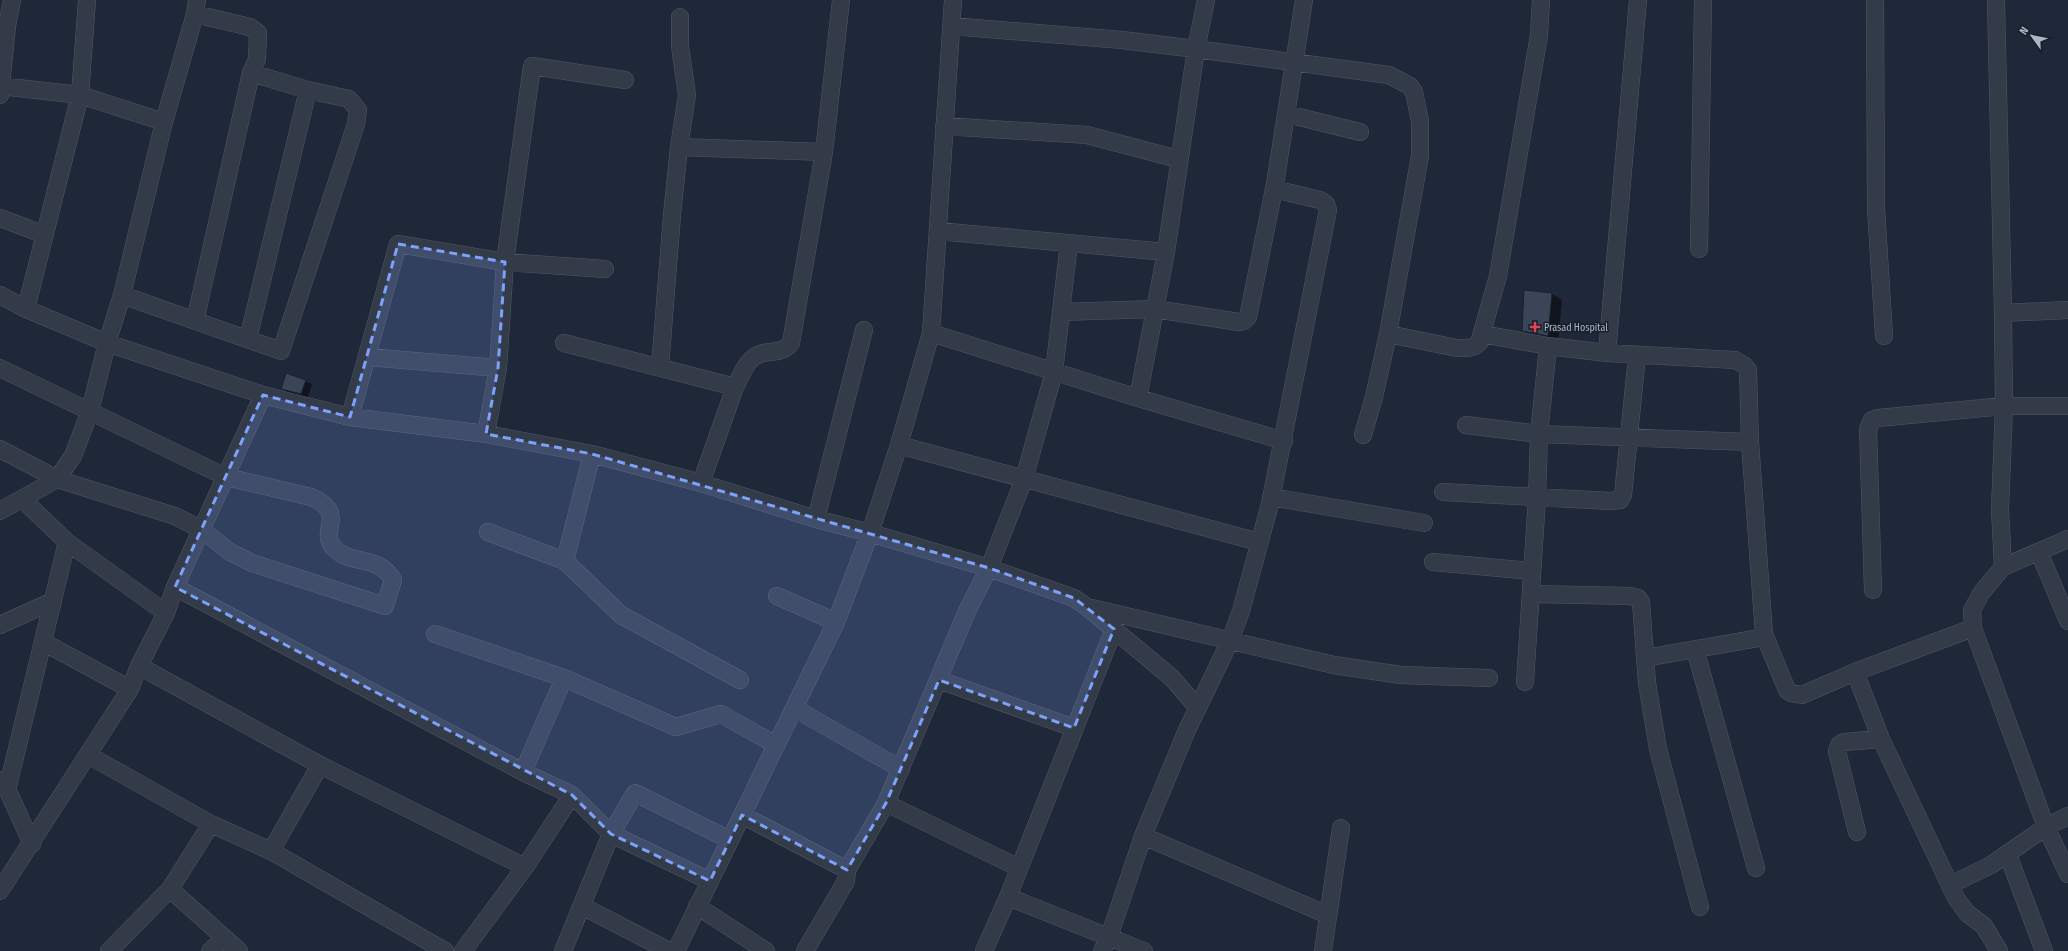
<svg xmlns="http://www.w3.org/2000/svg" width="2068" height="951" viewBox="0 0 2068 951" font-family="'Fira Sans Condensed',sans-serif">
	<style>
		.shadow { fill: #0007 }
		.building { fill: #3b4558; stroke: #1a212e }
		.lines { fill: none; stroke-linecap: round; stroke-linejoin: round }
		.street-casing { stroke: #505766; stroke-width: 18 }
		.street { stroke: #333a48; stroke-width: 17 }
		.marked { fill: #7ca2fb; fill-opacity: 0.2; stroke: #7ca2fb; stroke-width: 3; stroke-dasharray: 8 5; stroke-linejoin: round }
		.health-dot { fill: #e0444e; stroke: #181f2c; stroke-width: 1.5 }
		.labels { text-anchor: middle; stroke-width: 3; stroke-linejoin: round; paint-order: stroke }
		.poi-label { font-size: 10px; fill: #adb4c5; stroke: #181f2c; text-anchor: start }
	</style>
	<rect width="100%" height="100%" fill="#1f2838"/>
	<path class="shadow" d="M1552,294L1562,300L1558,341L1534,337L1523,331Z
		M305,381L312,384L308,398L289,393L282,389Z"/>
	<path class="building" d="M1524,290L1552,293L1548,336L1522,331Z
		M286,373L306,380L301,394L281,389Z"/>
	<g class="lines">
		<defs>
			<path id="street" d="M87,0L80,95L164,122
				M1875,0L1876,208L1884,336
				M1996,0L2003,313L2004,406L2000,510L2003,567
				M951,26L1122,40L1196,49L1206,0
				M0,86L80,95L26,309
				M0,95L7,26L12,0
				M1287,114L1360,132
				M944,126L1087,135L1178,159
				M679,147L824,152
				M0,218L45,235
				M938,231L1166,252L1196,49L1389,75L1410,86L1414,92L1420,121V156L1388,334L1374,397L1363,435
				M1699,249L1703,0
				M0,295L26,309L107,343L263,395L350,417L486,434L592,454L701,483L816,519L870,533L989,568L1074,598L1087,607L1172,678L1197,707
				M122,295L164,122L195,14
				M1061,312L1155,309L1239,322L1244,321L1248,317L1275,184L1304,0
				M2003,313L2068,310
				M195,321L251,73
				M931,333L1138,398L1284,441
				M1388,334L1457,348C1465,348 1473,349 1479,343L1498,276L1539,35L1541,0
				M1482,334L1548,346L1607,353L1735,360L1744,365L1748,370L1750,442L1764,634L1759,638L1645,658
				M248,339L308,90
				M564,343L735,387L701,483
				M1607,353L1638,0
				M368,357L498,368
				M660,367L672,215L679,147L687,95L680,46V17
				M0,368L226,477L311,497C350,514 316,531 335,549C353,566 378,554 393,580L385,606L252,563L230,552L202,530L175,516L57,479L0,449
				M735,387C741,376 747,358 760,354C772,350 783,354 791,343L824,152L841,0
				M1138,398L1166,252
				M350,417L398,244L505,262L532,66L625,80
				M1466,425L1539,434L1750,442
				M486,434L498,368L505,262L605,269
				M899,445L1259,542
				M1443,492L1610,501L1620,500L1623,495L1637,356
				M1271,497L1424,523
				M22,499L67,542L166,613
				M0,511L57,479L73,456L90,411L107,343L122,295L281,351L356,124L358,110L349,99L308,90L251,73L257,59L258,33L250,27L195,14L197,0
				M816,519L864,330
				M488,532L565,561L592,454
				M2068,539L2003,567L1982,592L1972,610L1973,628L2046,827L2068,874
				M2039,552L2068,621
				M565,561L621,615L740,680
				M1433,562L1532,571
				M175,587L523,772L572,795L525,867L463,951
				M1873,590L1868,429L1872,420L1878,418L2004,406H2068
				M1531,594L1630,596L1638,598L1641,602L1647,683L1658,749L1700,907
				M777,596L836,622
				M1092,608L1334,665L1401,675L1489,678
				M0,625L53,601
				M435,634L564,678L523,772
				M1764,634L1787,690L1791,693L1802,695L1855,672L1973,628
				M43,642L130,689
				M1695,649L1756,868
				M139,666L166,613L175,587L263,395
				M1855,672L1881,739L1956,898L1967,913L1984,926L1999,951
				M564,678L676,727L721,714L776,745
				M939,680L1074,728
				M1525,682L1537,498L1539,434L1548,346
				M794,708L901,769
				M88,755L211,824L271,851L445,951
				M3,780L32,844
				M7,790L67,542
				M572,795L611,834L710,881
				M886,803L1019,868
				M742,815L847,870
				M1857,832L1837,751L1839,745L1844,742L1881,739
				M1143,836L1328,915
				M271,851L320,765
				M2008,855L2044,951
				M1950,885L1991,865L2046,827L2068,816
				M170,889L239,951
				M0,891L130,689L139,666L320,765L525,867
				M1008,897L1114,629
				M582,906L669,951
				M697,906L766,951
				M109,951L170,889L211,824
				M210,951L224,938
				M563,951L611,834L635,793L730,840
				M676,951L836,622L870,533L899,445L931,333L953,0
				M805,951L846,881L847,870L886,803L968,609L989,568L1024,479L1054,372L1069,243
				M984,951L1008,897L1144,951
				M1102,951L1109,937L1143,836L1187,730L1230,641L1241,611L1270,504L1328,210L1326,204L1320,200L1274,189
				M1323,951L1341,828"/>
		</defs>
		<use href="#street" class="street-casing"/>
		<use href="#street" class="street"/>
	</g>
	<path class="marked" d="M398,244L505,262L498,368L486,434L592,454L989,568L1074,598L1114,629L1074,728L939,680L886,803L847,870L742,815L710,881L611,834L572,795L175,587L263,395L350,417Z"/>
	<path class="health-dot" d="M1533 321h4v4h4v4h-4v4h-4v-4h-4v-4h4z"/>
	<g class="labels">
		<g class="poi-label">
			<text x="1544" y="331">Prasad Hospital</text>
		</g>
	</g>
	<g transform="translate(2032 36) rotate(303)" stroke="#181f2c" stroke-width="3" paint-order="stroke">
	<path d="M0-3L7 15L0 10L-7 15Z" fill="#adb4c5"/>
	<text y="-6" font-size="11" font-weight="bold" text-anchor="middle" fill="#adb4c5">N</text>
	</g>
</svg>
